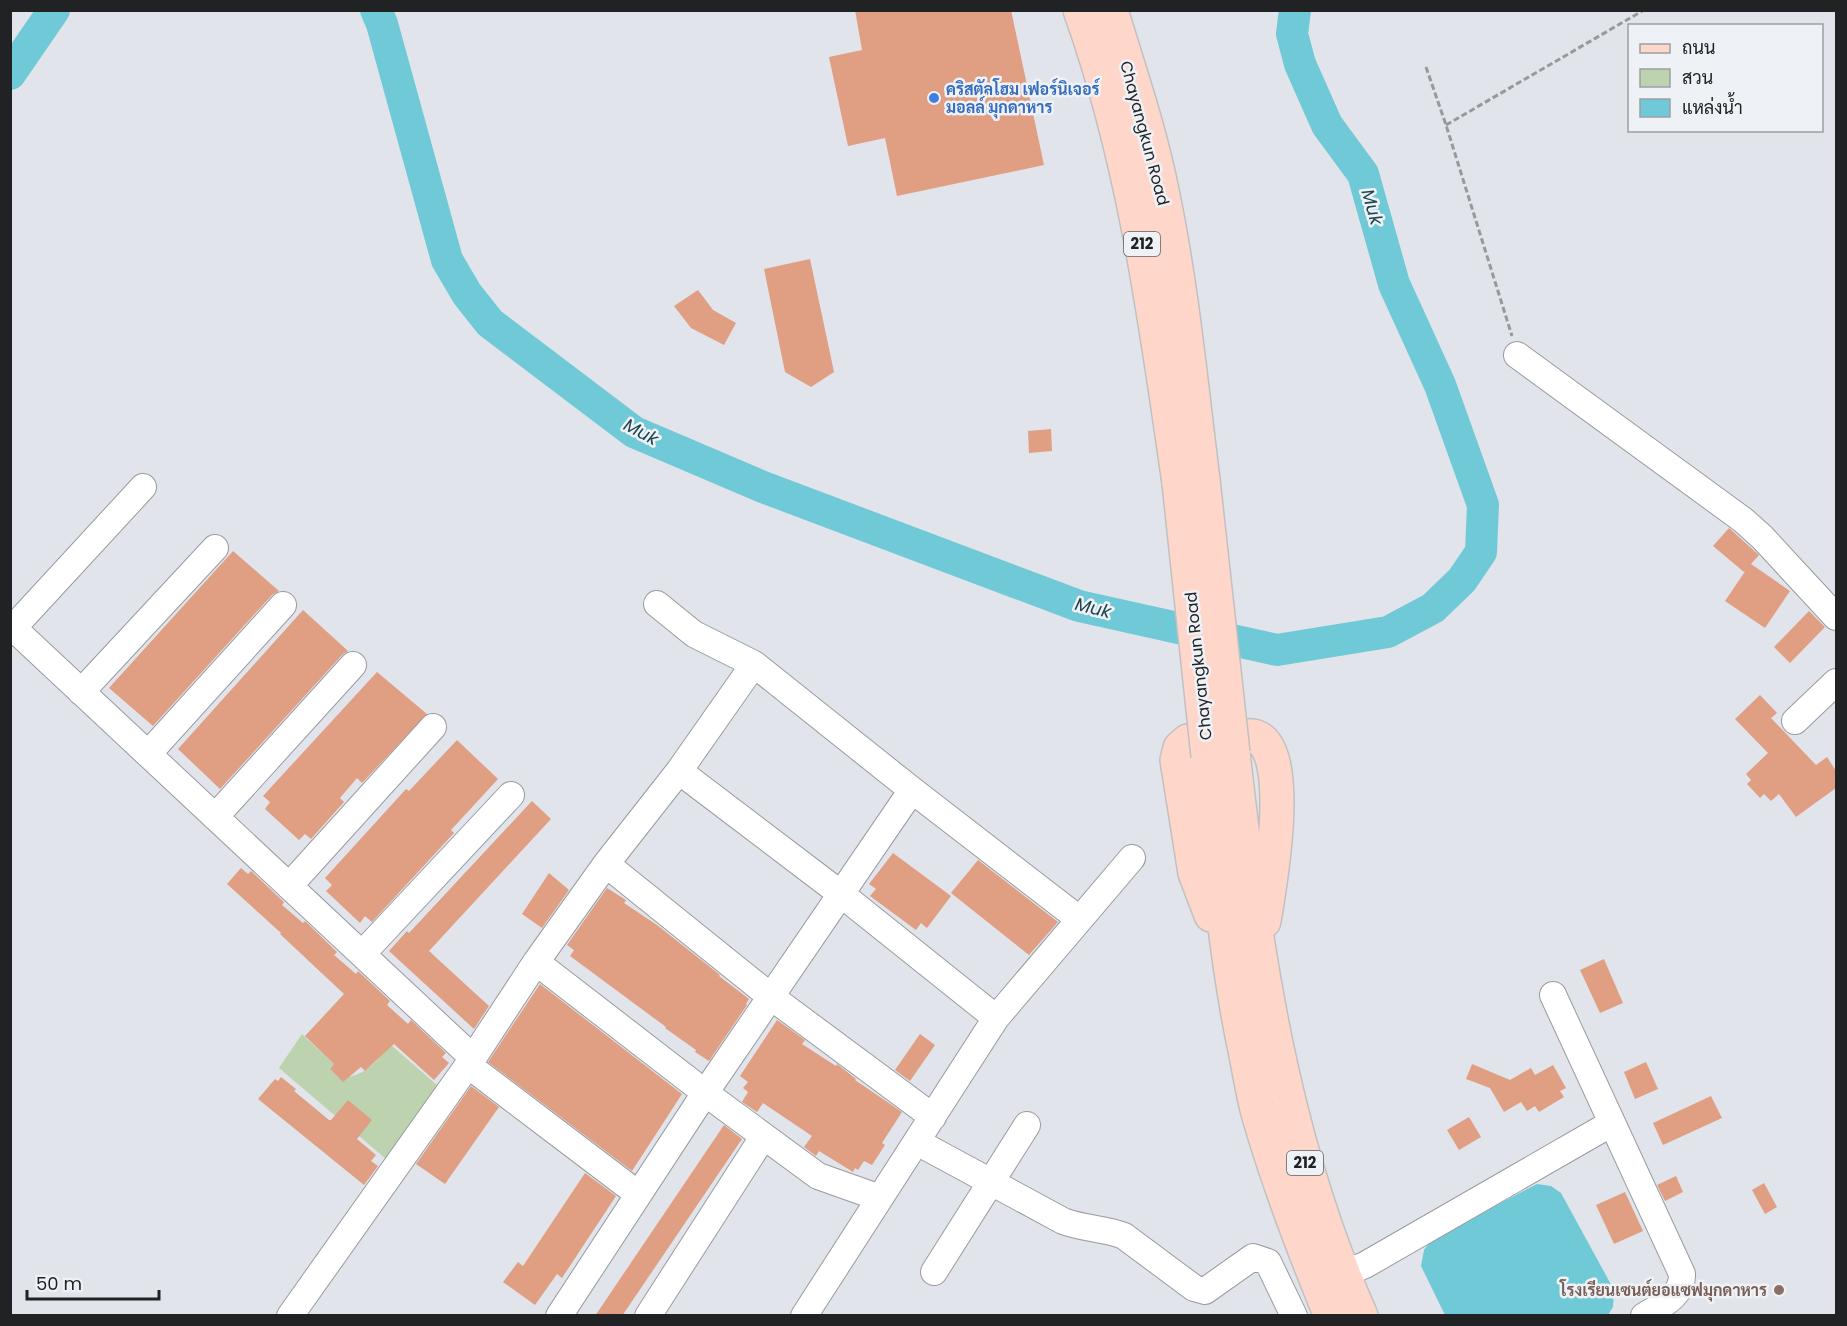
<svg xmlns="http://www.w3.org/2000/svg" width="1847" height="1326" viewBox="0 0 1847 1326" font-family="Poppins,Sarabun,sans-serif">
	<style>
		.green { fill: #bdd3b0 }
		.water { fill: #6fc9d7 }
		.lines { fill: none; stroke-linecap: round; stroke-linejoin: round }
		.river { stroke: #6fc9d7; stroke-width: 32 }
		.building { fill: #e09e82 }
		.minor-casing { stroke: #989ba0; stroke-width: 28 }
		.major-casing { stroke: #c1c1c2; stroke-width: 36 }
		.path { stroke: #97999d; stroke-width: 3; stroke-dasharray: 6 3; stroke-linecap: butt }
		.minor { stroke: #fff; stroke-width: 26 }
		.major { stroke: #fed6ca; stroke-width: 33 }
		.major-bridge-casing { stroke: #c1c1c2; stroke-width: 36; stroke-linecap: butt }
		.major-bridge { stroke: #fed6ca; stroke-width: 33 }
		.shop-dot { fill: #3f7fe0; stroke: #eef2f7; stroke-width: 2 }
		.education-dot { fill: #8d6e63; stroke: #eef2f7; stroke-width: 2 }
		.labels { text-anchor: middle; stroke-width: 5; stroke-linejoin: round; paint-order: stroke }
		.shield { fill: #eef2f7; stroke: #5e6063; stroke-width: 1.5 }
		.shield-label { font-size: 15px; font-weight: bold; fill: #212224 }
		.shop-label { font-size: 16px; font-weight: bold; fill: #366cbe; stroke: #eef2f7; text-anchor: start }
		.street-label { font-size: 16px; fill: #212224; stroke: #eef2f7 }
		.education-label { font-size: 16px; font-weight: bold; fill: #785e54; stroke: #eef2f7; text-anchor: end }
		.water-label { font-size: 18px; font-style: italic; fill: #1c464c; stroke: #eef2f7 }
	</style>
	<rect width="100%" height="100%" fill="#e1e4ea"/>
	<path class="green" d="M302,1034L334,1064L330,1069L339,1078C367,1076 373,1064 391,1045L438,1086L386,1159L279,1068Z"/>
	<path class="water" d="M1537,1184L1551,1186L1561,1193L1614,1290L1613,1307L1608,1315H1445L1421,1266L1424,1250L1433,1238Z"/>
	<g class="lines">
		<path class="river" d="M376,10L382,24L447,260L467,294L490,323L634,432L763,487L1079,606L1277,650L1388,632L1433,608L1462,580L1481,552L1483,505L1440,385L1394,284L1363,174L1327,125L1300,64L1292,34L1295,10
			M10,74L54,10"/>
	</g>
	<path class="building" d="M855,10H1011L1044,165L897,196L885,138L848,146L829,57L862,50Z
		M810,259L834,372L811,387L785,372L764,269Z
		M698,290L713,310L736,323L724,345L691,328L674,306Z
		M1051,429L1052,451L1029,453L1028,431Z
		M1729,528L1759,555L1751,564L1790,591L1765,628L1725,601L1746,570L1744,572L1713,546Z
		M233,551L279,591L272,595L153,726L109,688Z
		M303,610L348,651L342,655L220,789L178,749Z
		M1809,611L1825,627L1790,663L1774,647Z
		M377,672L427,714L362,783L357,778L340,798L344,802L311,839L305,834L299,840L265,809L270,802L263,796Z
		M1760,695L1777,713L1771,718L1816,765L1827,757L1836,771V788L1796,817L1779,794L1771,801L1764,794L1760,798L1747,784L1751,780L1746,774L1768,753L1735,719Z
		M457,740L498,779L451,830L454,833L372,922L365,916L360,923L326,891L332,885L325,878L406,789L409,791Z
		M532,801L551,819L429,951L489,1006L474,1029L389,951L407,931L409,933Z
		M893,853L951,896L927,928L921,923L916,930L870,896L876,889L869,884Z
		M978,860L1058,922L1029,955L951,893Z
		M241,868L248,874L251,871L284,902L282,905L303,923L305,921L337,952L334,955L356,974L358,971L390,1001L387,1005L408,1024L411,1020L446,1053L442,1057L449,1063L434,1080L394,1044L365,1071L361,1067L343,1082L330,1069L334,1064L305,1036L344,994L280,934L281,933L227,884Z
		M549,873L569,890L542,928L522,914Z
		M607,888L626,900L624,903L657,925L720,975L719,976L749,999L746,1004L747,1005L709,1061L695,1052L696,1050L665,1028L666,1027L570,956L574,950L567,945Z
		M1604,959L1623,1003L1600,1013L1580,970Z
		M540,984L682,1094L632,1171L488,1062Z
		M777,1020L805,1040L802,1044L836,1066L837,1064L856,1079L855,1080L902,1112L882,1143L885,1145L872,1165L864,1161L858,1170L855,1168L853,1172L819,1151L816,1156L804,1147L812,1136L763,1103L757,1112L742,1102L748,1092L743,1088L748,1082L740,1076Z
		M920,1034L935,1045L910,1081L895,1070Z
		M1646,1062L1658,1089L1635,1099L1624,1072Z
		M1472,1064L1510,1080L1531,1068L1535,1075L1553,1065L1566,1088L1560,1091L1564,1097L1539,1112L1535,1106L1527,1111L1521,1102L1504,1112L1490,1088L1466,1079Z
		M281,1077L296,1089L294,1091L329,1120H331L348,1100L372,1120L357,1139L376,1155L371,1161L378,1166L364,1185L258,1099L275,1079L278,1081Z
		M471,1086L499,1107L445,1184L416,1164Z
		M1711,1096L1722,1118L1663,1145L1653,1123Z
		M1469,1117L1481,1137L1459,1150L1447,1130Z
		M724,1125L742,1139L622,1316H595Z
		M585,1173L616,1196L562,1278L557,1274L535,1305L503,1282L518,1262L523,1266Z
		M1676,1176L1683,1192L1665,1201L1657,1185Z
		M1764,1183L1777,1207L1765,1214L1752,1190Z
		M1625,1192L1643,1231L1614,1244L1596,1205Z"/>
	<g class="lines">
		<defs>
			<path id="minor" d="M1517,355L1743,520L1762,537L1836,617
				M657,604L694,634L754,664L912,790L1079,919
				M10,625L473,1058
				M13,628L143,487
				M81,692L215,548
				M1795,721L1836,682
				M148,754L283,605
				M679,771L841,894L996,1018
				M215,817L353,665
				M606,864L770,996L933,1117
				M289,886L433,727
				M362,954L511,795
				M536,962L712,1098L818,1176L880,1198
				M1553,995L1682,1274C1683,1297 1661,1305 1644,1316
				M468,1065L638,1194
				M917,1142L1063,1221C1083,1229 1105,1228 1124,1236L1194,1288L1205,1291L1253,1257L1268,1262L1294,1316
				M934,1272L1027,1125
				M1343,1274L1365,1265L1612,1123
				M290,1316L473,1058L536,962L606,864L679,771L754,664
				M559,1316L705,1093L912,790
				M648,1316L763,1137
				M804,1316L996,1018L1132,858"/>
			<path id="major" d="M1080,10C1135,163 1156,324 1179,483
				M1111,10C1129,70 1150,130 1162,191C1182,286 1191,384 1203,480
				M1233,753C1255,947 1281,1136 1361,1316
				M1208,756C1217,857 1225,957 1246,1055C1250,1075 1253,1095 1258,1113C1278,1183 1303,1248 1331,1316
				M1211,915L1195,873L1177,760L1180,748L1188,741C1203,740 1219,739 1234,738C1240,737 1247,735 1253,736C1296,745 1269,890 1264,921"/>
		</defs>
		<use href="#minor" class="minor-casing"/>
		<use href="#major" class="major-casing"/>
		<path class="path" d="M1426,67L1446,125L1512,336
			M1446,125L1644,10"/>
		<use href="#minor" class="minor"/>
		<use href="#major" class="major"/>
		<defs>
			<path id="major-bridge" d="M1203,480L1233,753
				M1179,483L1208,756"/>
		</defs>
		<use href="#major-bridge" class="major-bridge-casing"/>
		<use href="#major-bridge" class="major-bridge"/>
	</g>
	<circle class="shop-dot" cx="934" cy="98" r="6"/>
	<circle class="education-dot" cx="1779" cy="1290" r="6"/>
	<g class="labels">
		<g class="shield">
			<rect x="1124" y="232" width="36" height="24" rx="4.5"/>
			<rect x="1287" y="1151" width="36" height="24" rx="4.5"/>
		</g>
		<g class="shield-label">
			<text x="1142" y="249">212</text>
			<text x="1305" y="1168">212</text>
		</g>
		<g class="shop-label">
			<text x="946" y="95">คริสตัลโฮม เฟอร์นิเจอร์<tspan x="946" dy="18">มอลล์ มุกดาหาร</tspan></text>
		</g>
		<g class="street-label">
			<text transform="translate(1145 133) rotate(75)" y="6">Chayangkun Road</text>
			<text transform="translate(1198 666) rotate(-96)" y="6">Chayangkun Road</text>
		</g>
		<g class="education-label">
			<text x="1767" y="1296">โรงเรียนเซนต์ยอแซฟมุกดาหาร</text>
		</g>
		<g class="water-label">
			<text transform="translate(1372 207) rotate(74)" y="6">Muk</text>
			<text transform="translate(641 432) rotate(28)" y="6">Muk</text>
			<text transform="translate(1093 608) rotate(14)" y="6">Muk</text>
		</g>
	</g>
	<rect width="1847" height="1326" fill="none" stroke="#212224" stroke-width="24"/>
	<rect x="1628" y="24" width="195" height="108" fill="#eef2f7" stroke="#9c9fa3" stroke-width="1.5"/>
	<rect x="1640" y="44" width="30" height="9" fill="#fed6ca" stroke="#9c9fa3" stroke-width="1.5"/>
	<text x="1682" y="54" font-size="18" fill="#212224">ถนน</text>
	<rect x="1640" y="69" width="30" height="18" fill="#bdd3b0" stroke="#9c9fa3" stroke-width="1.5"/>
	<text x="1682" y="84" font-size="18" fill="#212224">สวน</text>
	<rect x="1640" y="99" width="30" height="18" fill="#6fc9d7" stroke="#9c9fa3" stroke-width="1.5"/>
	<text x="1682" y="114" font-size="18" fill="#212224">แหล่งน้ำ</text>
	<path d="M27 1290v9h132v-9" fill="none" stroke="#212224" stroke-width="3"/>
	<text x="36" y="1290" font-size="18" fill="#212224" stroke="#eef2f7" stroke-width="4.5" paint-order="stroke">50 m</text>
</svg>
